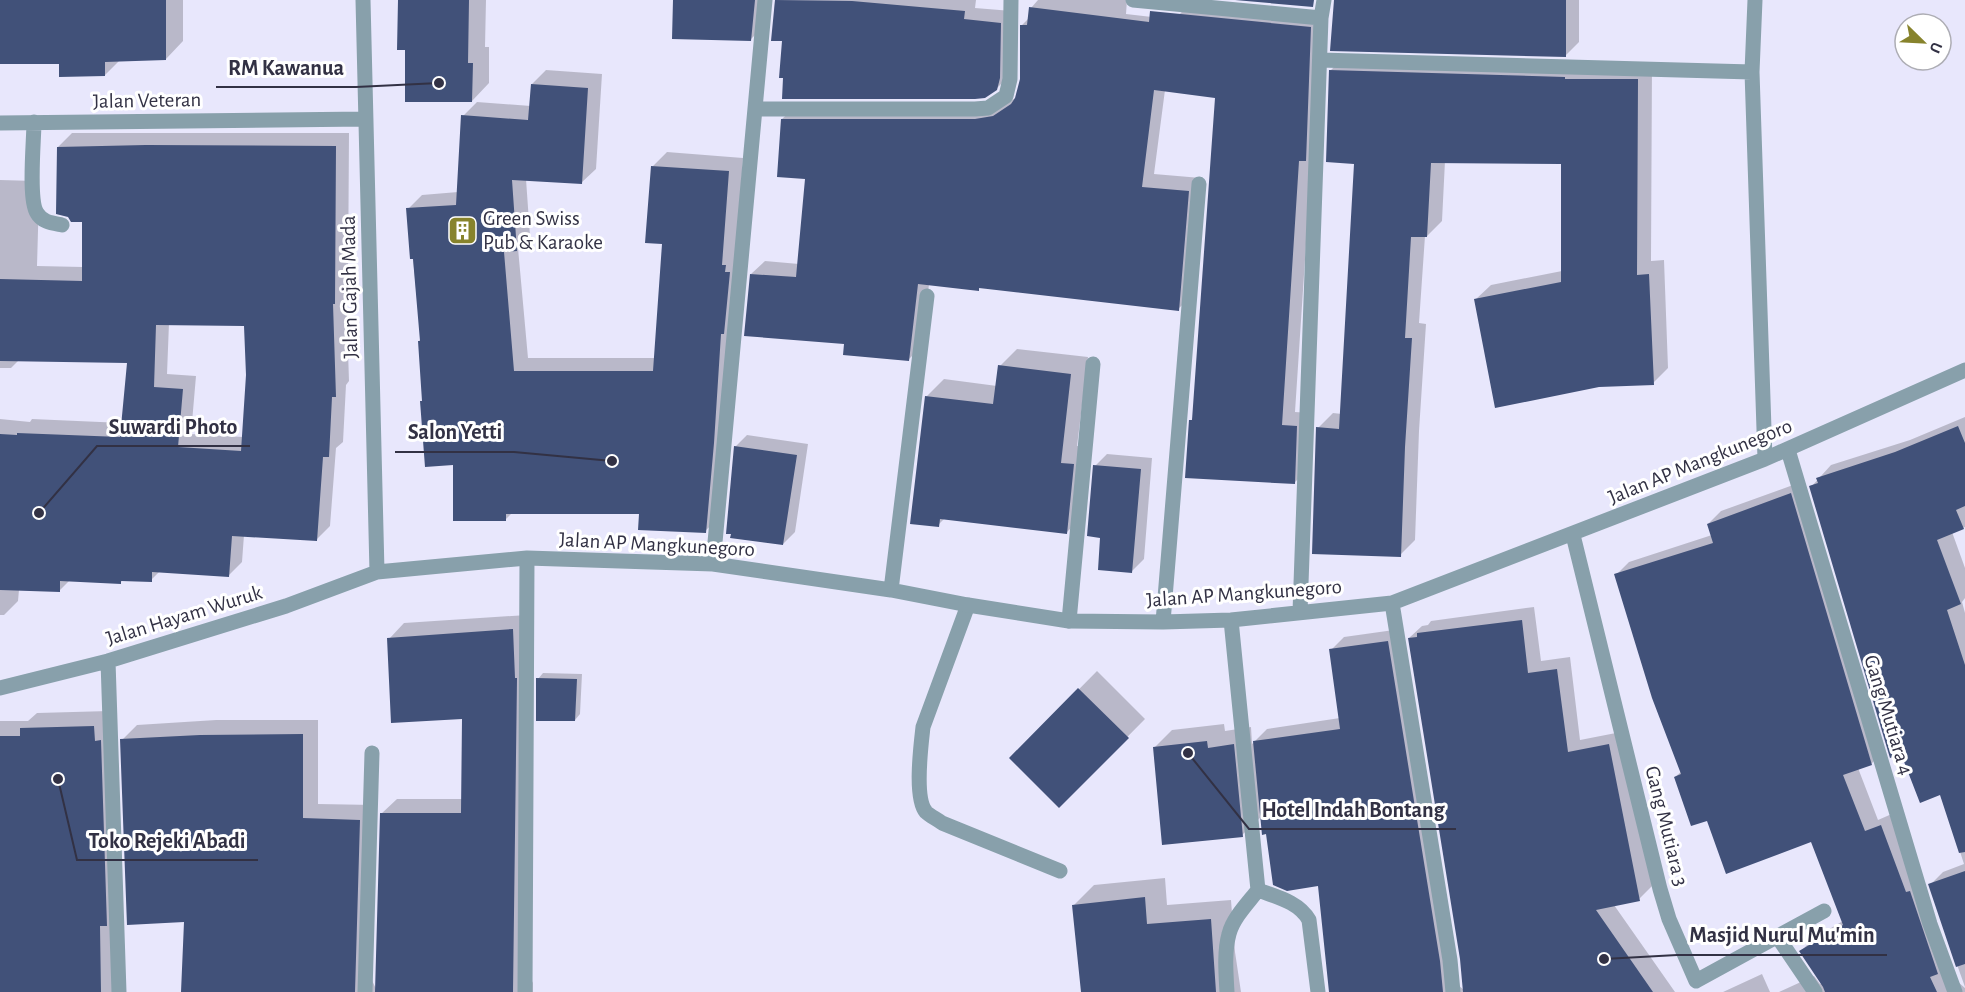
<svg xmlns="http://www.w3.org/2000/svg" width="1965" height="992" viewBox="0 0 1965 992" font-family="'Alegreya Sans',sans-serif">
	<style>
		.shadow { fill: #0003; fill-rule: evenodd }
		.building { fill: #415179; fill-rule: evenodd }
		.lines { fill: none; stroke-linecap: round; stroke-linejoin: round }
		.lane { stroke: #88a0ab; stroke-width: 15 }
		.street { stroke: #88a0ab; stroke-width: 15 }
		.labels { text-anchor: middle; stroke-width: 6; stroke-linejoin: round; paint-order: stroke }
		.street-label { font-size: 21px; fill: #323144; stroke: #fff }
		.poi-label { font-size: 21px; fill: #323144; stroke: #fff; text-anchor: start }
		.leader { fill: none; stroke: #323144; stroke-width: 2 }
		.callout-dot { fill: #323144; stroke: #fff; stroke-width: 2 }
		.callout-label { font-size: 22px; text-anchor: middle; font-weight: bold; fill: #323144; stroke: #fff; stroke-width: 6; stroke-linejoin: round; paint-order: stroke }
	</style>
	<rect width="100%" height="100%" fill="#e8e7fc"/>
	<path class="shadow" d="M0,0H183V41L166,59L120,60L105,75L61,63H0Z
		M399,0H486L485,47H489V83L472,101L407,48Z
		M674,0H766L763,27L751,39Z
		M775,0H976L975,8L1012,11L1009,76L996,89L783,40H773Z
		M1038,0H1127L1126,14L1178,20L1179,15L1192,1L1324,14L1312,153L1295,412L1310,413L1308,469L1294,483L1191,421L1193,418L1216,96L1165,90L1154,174L1201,178L1192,296L1178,309L981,286L978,290L929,284L922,346L909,359L846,343L751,274L765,261L799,264L807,178L782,119L796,106L1004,105L1017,97L1021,80L1022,25L1029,18L1031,8Z
		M1335,0H1579V42L1565,56L1331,49Z
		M1345,56L1652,65L1651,261L1664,260L1668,368L1653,383L1475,300L1491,285L1562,271L1563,162L1445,161L1442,221L1427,236H1425L1419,323L1426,324L1419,431L1415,540L1400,555L1318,428L1333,413L1342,414L1355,163L1330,71Z
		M546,70L602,74L596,169L581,183L526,179L530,236L518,248L528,358H655L663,243L653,166L667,152L743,158L720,517L705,531L641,512L512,513L505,520L455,463L424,400L419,341L421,339L408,209L422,195L458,192L463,116L477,102L531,106L532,84Z
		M72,133H349L348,289L346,290L349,381L346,385L343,442L336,448L330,526L316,540L244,535L242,562L228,576L160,571L151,580L123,579L121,582L70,580L59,591L19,590L18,601L4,615H0V419L30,422L32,419L123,423L128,361L19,360L11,368H0V180L36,181L39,196L37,266L83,267L84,221L58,147ZM169,323L246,324L247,375L243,437L191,434L196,376L167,374Z
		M1017,349L1088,357L1077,446L1091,447L1084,515L1067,532L945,518L938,525L926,397L944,379L997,386L1000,366Z
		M1965,417V527L1952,532L1965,568V598L1962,602L1965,613V987L1941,920L1930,885L1943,872L1964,864L1941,793L1811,487L1831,465L1910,440Z
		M747,435L808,444L795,532L783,544L735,447Z
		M1107,454L1152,458L1144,559L1132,571L1102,536L1095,466Z
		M1804,481L1884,751L1871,764L1858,768L1878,820L1894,813L1958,982L1965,988V992H1779L1814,976L1820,984L1822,983L1801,951L1814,938L1843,921L1812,840L1708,819L1675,777L1682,771L1616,575L1629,562L1712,535L1708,524L1721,511Z
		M1534,607L1541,661L1570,657L1580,740L1621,732L1652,886L1639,899L1614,905L1675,992H1331L1319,885L1268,833L1262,816L1242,835L1155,747L1172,730L1224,724L1225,731L1251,727L1252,744L1267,729L1340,718L1331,650L1344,637L1401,629L1458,985L1464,990L1461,958L1409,638L1422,626L1428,625L1431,621Z
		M527,615L530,977L533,983V992H183L185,921L122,740L137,725L216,720H318V804L375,805L370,976L376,989L381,814L397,799H462L463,717L389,639L404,623Z
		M1097,671L1145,719L1059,806L1011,758Z
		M543,673L582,674L580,714L575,720L538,679Z
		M109,711L116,992H0V721H28L37,713Z
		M1165,878L1167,905L1231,900L1235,952L1241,992H1083L1074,905L1094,885Z
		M1762,974L1770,992H1723Z"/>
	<path class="building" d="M0,0H166V60L105,62V76L59,77V64H0Z
		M398,0H469L468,63H473L472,102H405V50H397Z
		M673,0H755L751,41L672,39Z
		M775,0L852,1L965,11L964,19L1001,23L1000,78L997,90L985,98L975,99H782L783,78H779L782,41H771Z
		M1235,0H1314L1313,7Z
		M1334,0H1566V57L1330,51Z
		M1029,7L1149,22L1150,11L1311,27L1306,161H1299L1282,425L1297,426L1295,484L1185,478L1189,420H1192L1215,98L1154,90L1142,187L1189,191L1179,311L979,288V291L918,284L909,361L843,355L844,344L744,336L750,274L796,277L805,179L777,177L781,119H975L993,116L1011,104L1015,98L1020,79V25H1027Z
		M1329,70L1565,77V79H1638L1637,275L1649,274L1654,385L1599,387L1495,408L1474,299L1561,282V164L1431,163L1427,237H1411L1405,338H1412L1405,447L1401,557L1312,554L1316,427L1339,429L1354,164L1326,162Z
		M531,84L588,88L582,184L512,180L517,251L504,252L514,371H653L662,244L645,243L651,166L729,171L722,265H726L725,272H730L724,334H721L714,443L706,533L638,530L639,514H506V521H453V465L425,467L420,401H422L418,341H420L413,259H410L406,208L456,205L461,115L528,120Z
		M146,145L336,146L335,304H333L336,397H332L329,457H323L317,541L232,536L229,577L152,572V582L121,581V584L60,581V592L0,590V434L17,435V433L120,437L127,363L0,361V279L82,281V222H71L68,217L56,214L57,147ZM156,325L244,326L246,375L241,451L178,447L183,389L154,387Z
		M998,365L1071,374L1061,463L1074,464L1067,534L940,519L939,527L910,524L925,396L993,404Z
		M1958,426L1965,443V506L1956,510L1964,529L1937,540L1961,604L1947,610L1965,665V852L1959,853L1940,795L1920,803L1901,754L1890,758L1809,486L1818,483L1816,478L1895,452Z
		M734,446L797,455L783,545L730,538L731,534H726Z
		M1093,465L1141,469L1132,573L1098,570L1100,538L1087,536Z
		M1791,493L1872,765L1843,775L1865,831L1881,825L1906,892L1910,891L1938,974L1930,977L1937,992H1825L1823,987L1799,951L1843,925L1811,842L1726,874L1707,821L1691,826L1674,777L1681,774L1652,698L1614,574L1713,543L1707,524Z
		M1522,620L1528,673L1557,669L1568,752L1609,744L1640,901L1596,910L1653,992H1463L1460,959L1408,638L1417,637V633Z
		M513,629L515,678H517L513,992H375L380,813H461L462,719L391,723L387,638Z
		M1388,641L1440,961L1443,992H1329L1318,886L1287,891L1273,885L1266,834L1262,835L1253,741L1340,729L1329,649Z
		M536,678L577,679L575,721H536Z
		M1078,688L1129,738L1059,808L1009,758Z
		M94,726L95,741L101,740L107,926H100L101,992H0V736H20V728Z
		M303,734V818L360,820L355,992H181L184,922L127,925L120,739L200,735Z
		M1207,741L1208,748L1234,744L1243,837L1162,845L1153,747Z
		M1965,871V964L1956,967L1928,884Z
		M1145,897L1147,924L1211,919L1216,992H1081L1072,905Z"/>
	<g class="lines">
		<path class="lane" d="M968,605L923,727C921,745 914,798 926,812C930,816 937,819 942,823L1060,871
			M1069,621L1093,364"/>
		<path class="street" d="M363,0L377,572
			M1133,0L1321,18
			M1755,0L1752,72L1765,459
			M1320,60L1752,72
			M755,109H975L988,108L1006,96L1010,79L1011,0
			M34,122C34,140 28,200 37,213C42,222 52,223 62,225
			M0,123L366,119
			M1788,450L1930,924L1955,992
			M1573,535L1660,889L1669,919L1696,981L1824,911
			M713,564L765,0
			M891,590L927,296
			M1392,603L1450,960L1453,992
			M1300,612L1321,18L1324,0
			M1231,620L1258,890C1277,897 1299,902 1309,920L1318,992
			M1163,622L1199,184
			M108,661L119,992
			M0,688L108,661L286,606L377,572L527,558L713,564L891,590L968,605L1069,621L1163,622L1231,620L1392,603L1765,459L1965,370
			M1777,936L1815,992
			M365,992L372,753
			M525,992L527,558
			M1227,992C1226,974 1224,952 1229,934C1233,918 1248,903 1258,890"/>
	</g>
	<defs>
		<symbol id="building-square" viewBox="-11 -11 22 22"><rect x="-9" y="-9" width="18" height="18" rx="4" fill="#87832c" stroke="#fff"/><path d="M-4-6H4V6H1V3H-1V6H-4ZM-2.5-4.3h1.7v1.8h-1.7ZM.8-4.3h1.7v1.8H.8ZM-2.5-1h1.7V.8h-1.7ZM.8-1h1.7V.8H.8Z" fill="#fff"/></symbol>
	</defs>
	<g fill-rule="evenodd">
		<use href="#building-square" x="446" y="214" width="33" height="33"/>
	</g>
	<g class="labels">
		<g class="street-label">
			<text transform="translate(147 100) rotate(-1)" y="7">Jalan Veteran</text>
			<text transform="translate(349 287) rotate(-91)" y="7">Jalan Gajah Mada</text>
			<text transform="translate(1700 461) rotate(-22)" y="7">Jalan AP Mangkunegoro</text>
			<text transform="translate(657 544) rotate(3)" y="7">Jalan AP Mangkunegoro</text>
			<text transform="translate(1244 593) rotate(-4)" y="7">Jalan AP Mangkunegoro</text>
			<text transform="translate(184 615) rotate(-17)" y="7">Jalan Hayam Wuruk</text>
			<text transform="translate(1889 715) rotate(73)" y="7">Gang Mutiara 4</text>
			<text transform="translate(1667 826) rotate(76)" y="7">Gang Mutiara 3</text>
		</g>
		<g class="poi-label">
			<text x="483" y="225">Green Swiss<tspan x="483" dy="24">Pub &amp; Karaoke</tspan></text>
		</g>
	</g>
	<path class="leader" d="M439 83L356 87H216M39 513L97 446H250M612 461L514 452H395M1188 753L1249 829H1456M58 779L77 860H258M1604 959L1677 955H1887"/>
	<g class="callout-dot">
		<circle cx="439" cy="83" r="6"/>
		<circle cx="39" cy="513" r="6"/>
		<circle cx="612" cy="461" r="6"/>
		<circle cx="1188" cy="753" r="6"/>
		<circle cx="58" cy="779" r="6"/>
		<circle cx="1604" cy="959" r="6"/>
	</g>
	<g class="callout-label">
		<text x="286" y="75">RM Kawanua</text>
		<text x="173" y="434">Suwardi Photo</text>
		<text x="455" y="439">Salon Yetti</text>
		<text x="1353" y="817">Hotel Indah Bontang</text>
		<text x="167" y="848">Toko Rejeki Abadi</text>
		<text x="1782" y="942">Masjid Nurul Mu'min</text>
	</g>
	<g transform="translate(1923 42) rotate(114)"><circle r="28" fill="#ffffff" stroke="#adadb4" stroke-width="1.5"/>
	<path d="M0-4.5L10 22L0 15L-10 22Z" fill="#87832c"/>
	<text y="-9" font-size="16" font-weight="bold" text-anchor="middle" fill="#323144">U</text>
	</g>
</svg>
